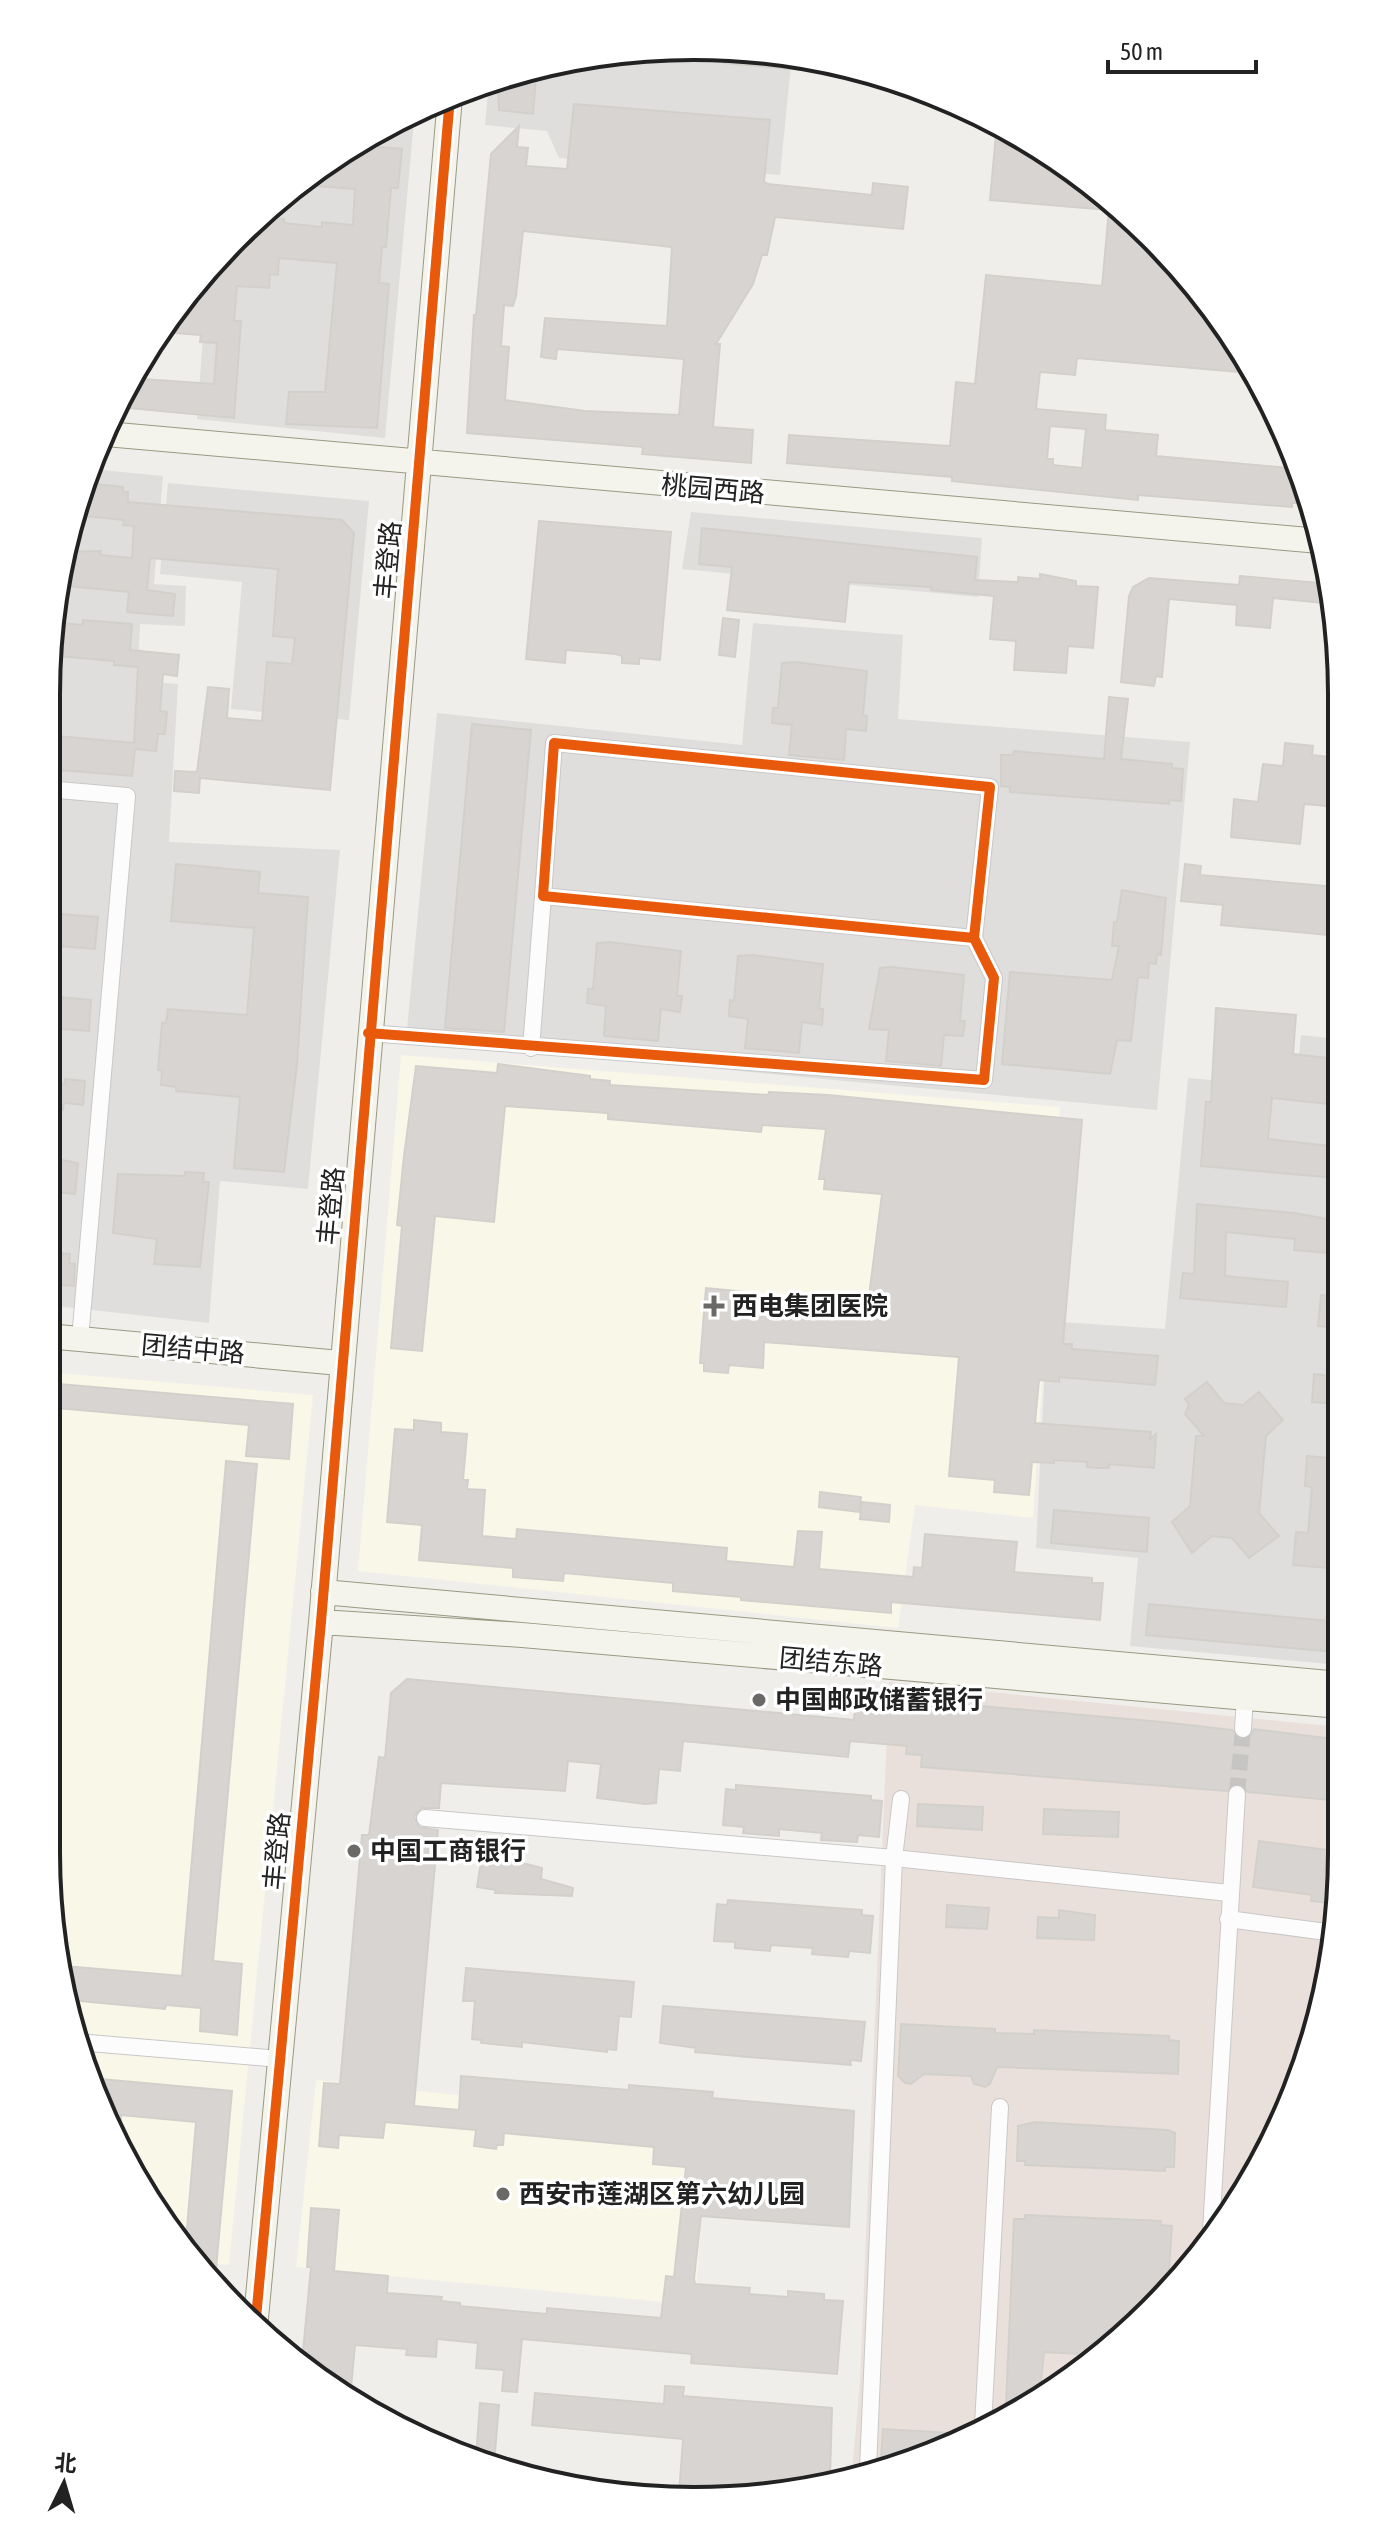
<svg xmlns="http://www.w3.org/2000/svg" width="1388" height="2547" viewBox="0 0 1388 2547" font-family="'Asap Condensed','Noto Sans SC',sans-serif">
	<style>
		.residential { fill: #dfdedc }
		.education { fill: #f8f7e8 }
		.military { fill: #eae0db }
		.building { fill: #d7d4d2; stroke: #d3d0cc; stroke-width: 2; fill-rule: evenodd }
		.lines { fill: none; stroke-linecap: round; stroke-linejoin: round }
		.street-tunnel { stroke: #c7c5c3; stroke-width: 16; stroke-dasharray: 16 8; stroke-linecap: butt }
		.street-casing { stroke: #c9c8c7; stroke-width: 18 }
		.secondary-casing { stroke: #999a82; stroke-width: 26 }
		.street { stroke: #fdfcfc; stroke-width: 16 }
		.secondary { stroke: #f4f4ed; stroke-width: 24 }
		.cycleway-casing { stroke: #fff; stroke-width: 15 }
		.cycleway { stroke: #e8590c; stroke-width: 10 }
		.poi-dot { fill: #6a6968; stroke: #fff; stroke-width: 3 }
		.labels { text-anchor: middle; stroke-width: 7; stroke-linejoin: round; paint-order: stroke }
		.street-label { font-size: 26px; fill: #222; stroke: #fff }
		.poi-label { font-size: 26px; font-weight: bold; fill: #222; stroke: #fff; text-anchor: start }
		.rim { fill: none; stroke: #222; stroke-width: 4 }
	</style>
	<rect width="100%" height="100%" fill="#f0eeeb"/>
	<path class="residential" d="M651,47L792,55L780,175L559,158L547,131L485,125L489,82L526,68Z
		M415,110L385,438L197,419L208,266L299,180Z
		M92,469L163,476L154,584L186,586L185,626L140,624L137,681L178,684L169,842L340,850L308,1189L220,1181L209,1323L47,1305V652L68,526Z
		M168,483L369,501L349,720L231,709L242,582L160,574Z
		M691,512L982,538L978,597L682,569Z
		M753,623L903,635L898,719L1190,742L1157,1110L406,1040L437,713L742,745Z
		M1301,1035L1338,1039L1340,1665L1130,1646L1138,1558L1036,1548L1047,1321L1165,1329L1188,1078L1296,1087Z"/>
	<path class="education" d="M401,1055L1060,1107L1033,1518L915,1505L898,1628L358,1571Z
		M47,1372L313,1395L229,2265L195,2262L180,2248L81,2062L46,1853Z
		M316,2080L709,2122L695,2305L296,2267Z"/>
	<path class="military" d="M889,1682L1340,1727L1341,1895L1320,2021L1255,2177L1122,2340L942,2451L852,2473L860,2381Z"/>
	<path class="building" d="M725,50L778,52L815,60L813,71L724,63Z
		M537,66L533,114L499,110L498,79Z
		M574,104L770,120L764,182L768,184L872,195L873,183L908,187L903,229L775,217L767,255H762L753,284L716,344H720L713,427L753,430L751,463L642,454L643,447L467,433L474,315H476L491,154L519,126L517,147L528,148L526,166L567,169ZM523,231L672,247L667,326L545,318L541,357L556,359L557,349L684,359L679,415L585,411L505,400L509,347L501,346L504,305L513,306L516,296Z
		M997,123L1018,133L1122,207L1233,334L1252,373L1077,358L1075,375L1040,372L1036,409L1106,415L1105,430L1158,435L1156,456L1299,469L1304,478L1302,503H1292V507L1138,495V500L952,481V477L787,463L789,435L950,446L956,382L975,384L986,275L1102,286L1109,210L990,200ZM1050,426L1086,429L1082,468L1053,465V459H1047Z
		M356,145L402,149L398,188H391L386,247H382L379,283L389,284L377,428L286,424L289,392H325L337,263L279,258L278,275L270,274L269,288L237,286L234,321H241L234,418L117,407L129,378L214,384L217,343L200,342L201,335L160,332L207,267L260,217L284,219V223L322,227V222L353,225L355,189L317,186L318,181L301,179Z
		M86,483L123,487V492H128V502L342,520L354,533L330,790L200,778L199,793L174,791L175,771L197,772L208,687L229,689L227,718L262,721L267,662L292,664L295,638L273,636L278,569L150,558L147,590L175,594L173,616L127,612L129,592L58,585L64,552L101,551L100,555L132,558L134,526L123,525L124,520L73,515Z
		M539,521L671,532L660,660L639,658V664L622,663V656L616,654L566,650L565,663L526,659Z
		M702,528L977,557L975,580L1018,582V577L1040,579V574L1076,581V586L1098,587L1093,648L1068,646L1066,673L1014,670L1016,641L990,639L994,596L931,590V587L849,582L845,622L727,610L732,567L699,564Z
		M1240,576L1331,584L1335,604L1273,598L1270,628L1236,625L1237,605L1169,599L1162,677L1156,676L1154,686L1121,682L1129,596L1133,587L1149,578L1239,585Z
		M723,618L739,620L735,657L719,655Z
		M83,620L132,624L130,650L179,655L177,676L163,674L160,711L167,712L165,734H158L156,751L135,749L132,776L47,769V735L134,743L138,667L114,665V661L47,655L52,622L83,625Z
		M795,662L867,671L863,715L867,716L866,731L846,729L844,760L789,755L792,725L772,723L773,708H778L782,663Z
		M1109,697L1128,699L1121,759L1172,764V768L1183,769L1181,801L1169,800V804L1010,792V787L1001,786V755H1013L1014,751L1104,759Z
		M472,724L531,730L504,1032L445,1028Z
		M1285,743L1313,746L1312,755L1337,758V807L1304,804L1300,844L1231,837L1234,799L1258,802L1263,764L1283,766Z
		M176,864L260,872L258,893L308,897L297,1064L284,1172L234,1168L240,1097L176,1091V1087L161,1085L162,1071L158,1070L162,1023H166L168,1009L247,1015L254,928L171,921Z
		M1185,864L1201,866L1200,875L1337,887L1338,936L1221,925L1223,905L1181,901Z
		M1122,890L1166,898L1161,955L1157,954L1156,964L1149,963L1148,978L1138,977L1131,1041L1117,1040L1110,1074L1002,1064L1010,972L1112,980L1119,946H1112L1114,922H1117Z
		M47,913L98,917L95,949L47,945Z
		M610,942L681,951L677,996H682L680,1012L661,1009L658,1041L604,1036L606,1006L587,1003L588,989H593L597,943Z
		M752,955L823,964L819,1009H823L822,1025L802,1022L799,1053L745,1048L748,1019L729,1016L730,1000L734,1001L738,956Z
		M892,967L964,975L960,1021H965L963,1036L944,1035L941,1066L886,1061L889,1030L869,1029L880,968Z
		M47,996L91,1000L89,1031L47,1028Z
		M1216,1008L1296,1015L1293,1054L1337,1059L1338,1105L1272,1098L1268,1139L1338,1147L1336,1178L1201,1166L1206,1102H1211Z
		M498,1064L590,1076V1079L610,1081V1085L768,1095L769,1092L828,1095L1082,1120L1063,1344H1072V1349L1158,1356L1155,1385L1059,1377V1382L1039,1380L1035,1423L1151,1432L1150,1439L1156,1434L1154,1468L1109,1464V1468H1098L1087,1467V1462L1054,1460V1463L1032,1462L1029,1495L994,1492L995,1480L949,1476L959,1357L764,1342L763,1368L729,1365L728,1373L704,1371V1363H700L706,1288L757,1293V1302L867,1312L882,1194L824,1189L825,1179H819L826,1129L762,1125L761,1132L608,1119V1113L505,1106L494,1222L435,1216L422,1351L391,1348L402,1226L397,1225L404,1156L416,1066L497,1073Z
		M65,1079L85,1081L83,1105L64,1103L63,1110L47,1109V1082L65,1084Z
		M47,1157L78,1163L75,1194L47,1191Z
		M185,1172L204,1173L203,1182H209L200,1267L154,1264L157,1239L113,1233L118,1174L185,1176Z
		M1197,1204L1295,1213L1338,1221L1339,1254L1294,1250L1295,1239L1226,1232L1225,1276L1288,1282L1286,1307L1180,1298L1183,1273L1194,1274Z
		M50,1253L70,1254L69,1263L75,1264L74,1286L47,1284V1255Z
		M1321,1295L1339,1297V1328L1318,1326Z
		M1314,1374L1339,1377V1404L1312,1402Z
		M1207,1382L1224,1403L1243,1405L1259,1392L1283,1420L1266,1436L1259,1513L1279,1536L1249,1558L1232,1538L1212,1536L1192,1553L1172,1522L1190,1506L1196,1436H1204L1185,1414L1189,1405L1185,1399Z
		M47,1383L293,1404L289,1459L246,1456L249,1425L46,1407Z
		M414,1420L441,1423V1432L467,1434L463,1480H468L467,1489L485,1490L482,1536L516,1539L517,1529L727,1548L726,1561L794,1567L798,1531L822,1532L819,1569L913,1577L914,1567L922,1568L925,1534L1017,1542L1014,1572L1092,1578V1583H1103L1100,1620L891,1602V1613L741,1600V1597L673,1591V1583L564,1573L563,1581L513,1577V1568L419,1560L422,1525L387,1522L395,1429L414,1430Z
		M1307,1456L1339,1459L1340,1569L1293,1565L1296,1532L1308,1533L1312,1487L1305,1486Z
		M226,1461L257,1464L213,1961L242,1964L237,2035L200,2031L201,2008L166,2005L165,2009L70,2000L65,1966L182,1976Z
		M820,1492L861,1497L859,1512L819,1507Z
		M862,1502L890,1505L889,1522L860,1519Z
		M1054,1510L1149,1518L1147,1552L1051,1543Z
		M1149,1604L1340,1622V1648H1335V1652L1146,1635Z
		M407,1679L854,1720L856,1695L1162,1722L1232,1730L1242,1740L1249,1738L1254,1729L1340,1740V1801L1248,1792L1238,1783L1227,1791L921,1767L922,1755L906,1754L907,1746L850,1741L848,1757L683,1741L680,1771L659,1769L656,1803L645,1804L597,1798L601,1764L568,1761L565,1791L441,1783L439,1808H421L414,1816L419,1827L438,1830L414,2106L459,2110L461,2076L629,2090V2085L713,2092L712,2098L854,2111L849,2227L701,2216L694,2279L695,2284L750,2288L749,2294L788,2297V2291L824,2294V2300L843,2301L837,2374L691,2363L692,2354L522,2339L517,2392L502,2391L504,2370L476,2368L478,2343L437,2339L436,2357L406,2355L407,2349L355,2345L350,2399L334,2392L302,2362L311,2267H307L311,2208L339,2210L334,2271L388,2276L387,2293L442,2297L441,2301L460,2303V2306L547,2314V2308L661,2318L666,2276L674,2277L686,2167L653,2164L654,2147L504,2133L503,2145H497L496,2149L474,2146L476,2130L385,2122L383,2138L339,2135L338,2148L319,2146L324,2083L340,2084L362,1835H369L379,1757L385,1758L391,1693Z
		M736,1785L871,1796V1800L882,1801L879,1837L858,1835L857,1842L821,1840L822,1833L779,1829V1836L743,1833L744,1827L723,1825L726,1789L736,1790Z
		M918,1804L983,1807L982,1830L917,1826Z
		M1044,1809L1119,1812L1118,1837L1043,1834Z
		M1259,1841L1329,1850L1327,1859L1341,1861L1340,1898L1329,1897L1328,1903L1311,1901L1312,1895L1253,1887Z
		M491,1855L542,1868L541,1879L573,1888L572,1896L495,1893L496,1890L477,1887L481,1862L490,1863Z
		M728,1900L862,1910V1915L873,1916L870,1953L849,1951L848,1957L812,1954L813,1948L771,1945L770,1951L735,1948V1942L714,1941L717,1904L727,1905Z
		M947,1905L989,1908L987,1929L946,1927Z
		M1059,1910L1095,1915L1094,1940L1037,1938L1038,1917L1059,1918Z
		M466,1968L634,1982L631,2017L619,2016L616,2050L607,2049V2052L522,2042V2047L481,2043L482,2040L472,2039L475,2001H463Z
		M663,2006L865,2022L861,2061L850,2060L851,2065L748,2057L695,2052L696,2048L660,2043Z
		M901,2024L995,2029V2033L1034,2034V2030L1169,2036V2040L1179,2041L1178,2074L997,2067L990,2084L985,2087L974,2084L971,2076L924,2074L911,2084L905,2083L898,2076Z
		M89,2078L232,2091L215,2280L185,2252L196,2122L121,2115L120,2135Z
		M1035,2122L1168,2130L1175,2133L1174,2167H1165V2171L1025,2165V2161H1017L1018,2126Z
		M1025,2215L1161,2221L1160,2225L1172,2226L1168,2283L1122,2340L1097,2355L1044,2352L1040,2391L1017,2405L1006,2404L1014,2219H1025Z
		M665,2386L684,2387L683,2396L832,2408L830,2478L803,2479L804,2484L737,2500L679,2494L683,2439L532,2425L535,2393L664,2404Z
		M480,2403L499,2405L494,2464L476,2456Z
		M883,2429L970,2434L942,2452L889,2464L890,2459H881Z"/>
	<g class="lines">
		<path class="street-tunnel" d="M1237,1794L1243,1729"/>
		<defs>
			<path id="street" d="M47,789L127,796L80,1339
				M368,1033L984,1080L994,978L974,938L990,787L554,743L543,896L974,938
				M531,1048L543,896
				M1243,1729L1245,1697
				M425,1818L894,1858L1229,1893
				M1228,1919L1334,1933
				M77,2042L280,2059
				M1211,2231L1237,1794
				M983,2426L1000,2107
				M868,2469L894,1858L901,1799"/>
			<path id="secondary" d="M106,434L1320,541
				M47,1336L340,1363
				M323,1592L1340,1684
				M321,1622L522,1635L1340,1706
				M256,2318L321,1622L450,97"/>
		</defs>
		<use href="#street" class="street-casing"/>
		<use href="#secondary" class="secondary-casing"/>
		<use href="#street" class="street"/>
		<use href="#secondary" class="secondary"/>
		<defs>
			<path id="cycleway" d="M368,1033L984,1080L994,978L974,938L990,787L554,743L543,896L974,938
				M256,2318L321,1622L450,97"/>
		</defs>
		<use href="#cycleway" class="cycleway-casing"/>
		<use href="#cycleway" class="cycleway"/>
	</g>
	<g class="poi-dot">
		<path d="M710 1294h8v8h8v8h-8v8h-8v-8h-8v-8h8z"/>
		<circle cx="759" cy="1700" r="8"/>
		<circle cx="354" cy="1851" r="8"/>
		<circle cx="503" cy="2194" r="8"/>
	</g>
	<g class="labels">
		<g class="street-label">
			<text transform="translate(713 489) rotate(5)" y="9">桃园西路</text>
			<text transform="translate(388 560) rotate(-85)" y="9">丰登路</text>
			<text transform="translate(331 1206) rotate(-85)" y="9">丰登路</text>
			<text transform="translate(193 1349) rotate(5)" y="9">团结中路</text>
			<text transform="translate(831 1662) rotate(5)" y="9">团结东路</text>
			<text transform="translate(277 1851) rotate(-85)" y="9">丰登路</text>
		</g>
		<g class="poi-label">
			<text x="732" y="1315">西电集团医院</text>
			<text x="775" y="1709">中国邮政储蓄银行</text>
			<text x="370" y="1860">中国工商银行</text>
			<text x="519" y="2203">西安市莲湖区第六幼儿园</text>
		</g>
	</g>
	<path d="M0 0H1388V2547H0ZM694 60H694A634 634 0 0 1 1328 694V1853A634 634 0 0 1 694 2487H694A634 634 0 0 1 60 1853V694A634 634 0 0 1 694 60Z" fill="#fff" fill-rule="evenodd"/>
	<path class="rim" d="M694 60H694A634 634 0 0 1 1328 694V1853A634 634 0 0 1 694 2487H694A634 634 0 0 1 60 1853V694A634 634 0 0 1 694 60Z"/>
	<g transform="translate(64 2483) rotate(5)" stroke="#ffffff" stroke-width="6" paint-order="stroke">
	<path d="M0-6L14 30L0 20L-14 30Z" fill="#222222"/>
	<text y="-12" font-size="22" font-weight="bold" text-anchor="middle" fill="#222222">北</text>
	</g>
	<path d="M1108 60v12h148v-12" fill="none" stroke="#222222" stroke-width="4"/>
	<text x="1120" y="60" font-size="24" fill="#222222" stroke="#ffffff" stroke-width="6" paint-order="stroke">50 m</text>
</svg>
